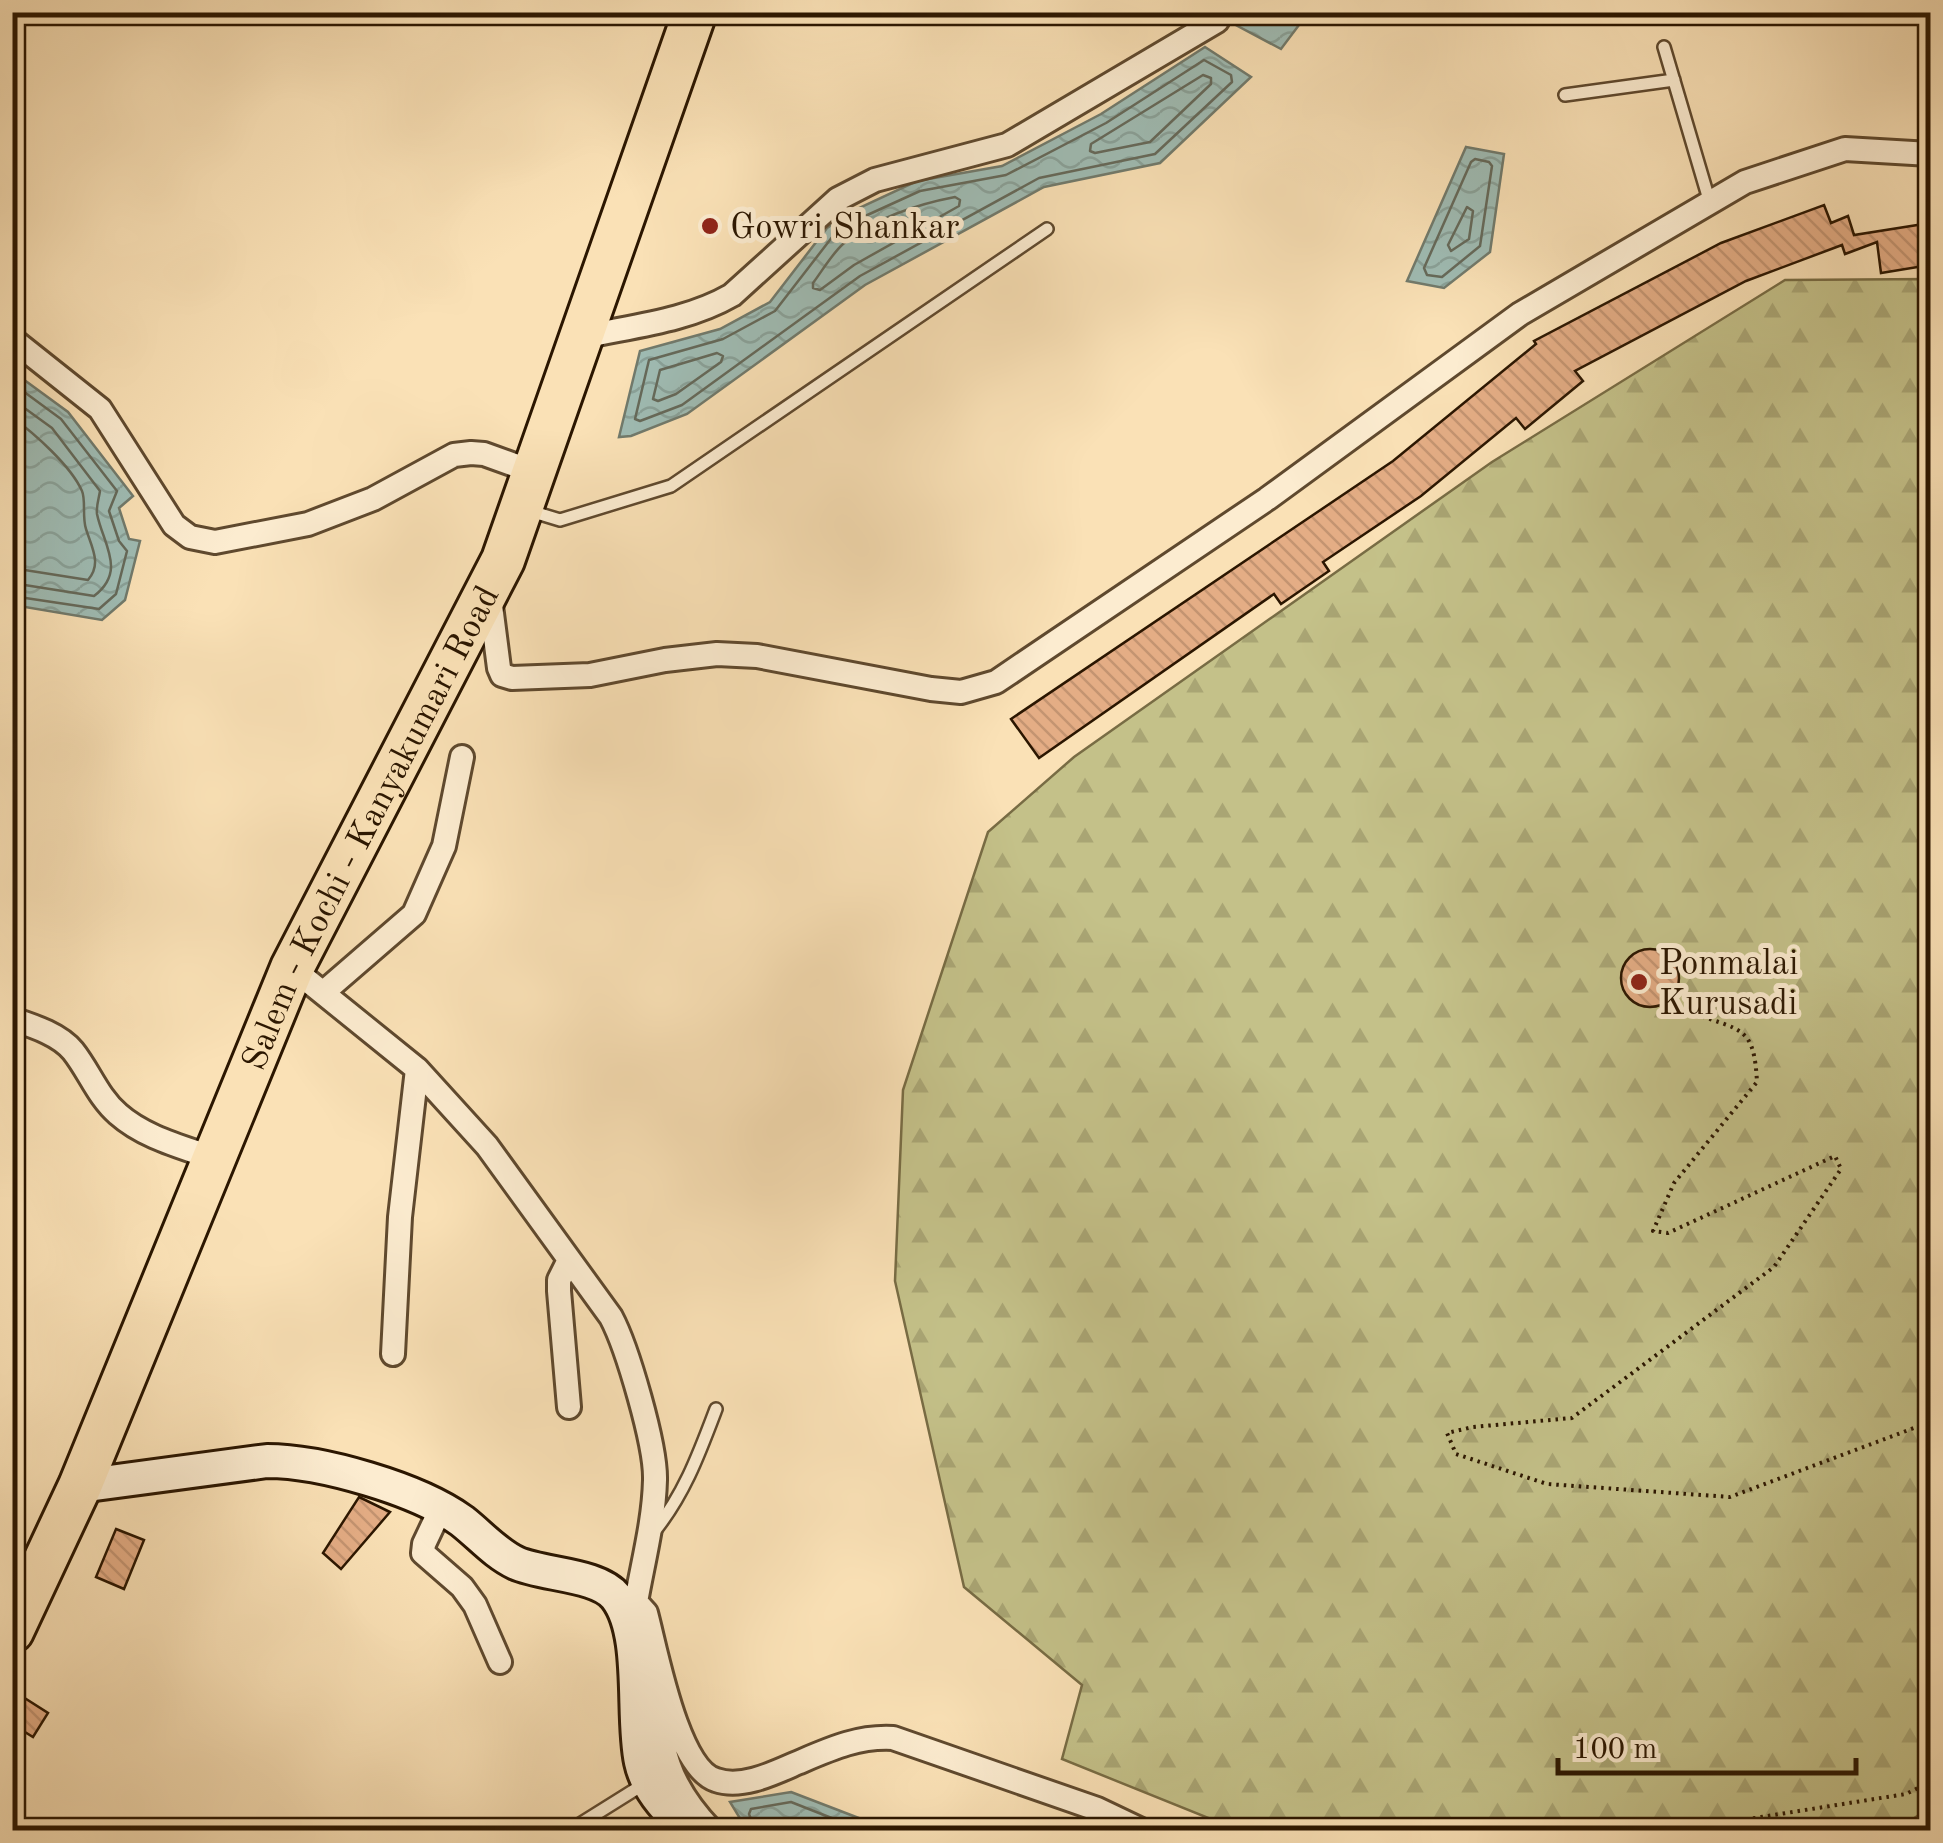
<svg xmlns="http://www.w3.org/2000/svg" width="1943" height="1843" viewBox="0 0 1943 1843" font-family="'Old Standard TT',serif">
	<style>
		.forest { fill: url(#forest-firs); stroke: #786c44; stroke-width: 2.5 }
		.water { fill: url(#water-waves); stroke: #717a6c; stroke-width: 2.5 }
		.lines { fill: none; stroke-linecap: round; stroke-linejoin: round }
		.shore { stroke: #65695a; stroke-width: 2.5 }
		.building { fill: url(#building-back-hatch); stroke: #2b1600; stroke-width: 2.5 }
		.lane-casing { stroke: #5f492e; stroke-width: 16 }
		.street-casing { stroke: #5f492e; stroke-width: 28 }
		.secondary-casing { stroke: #2b1600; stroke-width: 38 }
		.highway-casing { stroke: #2b1600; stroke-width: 48 }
		.path { stroke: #2b1600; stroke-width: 4; stroke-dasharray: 2.5 5; stroke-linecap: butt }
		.lane { stroke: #fcecd0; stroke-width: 11 }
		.street { stroke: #fcecd0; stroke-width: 22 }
		.secondary { stroke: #fcecd0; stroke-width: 32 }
		.highway { stroke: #fae1b6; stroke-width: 42 }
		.poi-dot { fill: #8f2418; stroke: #fcecd0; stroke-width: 4 }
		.labels { text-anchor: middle; stroke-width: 10; stroke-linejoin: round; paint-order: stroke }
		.poi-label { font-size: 35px; fill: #2b1600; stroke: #fcecd0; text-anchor: start }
		.street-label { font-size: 35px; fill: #2b1600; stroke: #fcecd0 }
	</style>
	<defs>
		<pattern id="forest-firs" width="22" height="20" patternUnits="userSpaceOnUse" patternTransform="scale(2.5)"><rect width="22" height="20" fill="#c4c189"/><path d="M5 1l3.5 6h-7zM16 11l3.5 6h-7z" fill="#a9a574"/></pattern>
		<pattern id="water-waves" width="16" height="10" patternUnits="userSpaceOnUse" patternTransform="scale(2.5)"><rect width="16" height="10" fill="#9fbcb4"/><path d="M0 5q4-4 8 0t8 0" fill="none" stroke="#89a199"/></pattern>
		<pattern id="building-back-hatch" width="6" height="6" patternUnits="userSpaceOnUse" patternTransform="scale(2.5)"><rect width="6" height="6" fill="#e4ad85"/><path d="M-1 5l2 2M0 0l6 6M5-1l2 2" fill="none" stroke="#c49471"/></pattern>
	</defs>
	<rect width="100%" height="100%" fill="#fae1b6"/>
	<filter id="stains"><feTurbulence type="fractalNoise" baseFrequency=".002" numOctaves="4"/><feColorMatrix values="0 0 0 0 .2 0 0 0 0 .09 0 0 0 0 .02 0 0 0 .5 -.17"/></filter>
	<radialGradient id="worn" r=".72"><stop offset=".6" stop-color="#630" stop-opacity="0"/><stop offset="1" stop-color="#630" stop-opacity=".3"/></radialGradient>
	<path class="forest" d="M1930,279V1807L1903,1826L1886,1830H1238L1062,1759L1082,1685L964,1587L895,1281L903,1090L988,832L1074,757L1492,462L1785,280Z"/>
	<path class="water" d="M1237,13V12L1308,13L1281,49L1232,23Z
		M1205,47L1251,77L1160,163L1044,187L865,285L687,414L631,436L619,437L640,351L720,329L770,302L827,228L859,208L917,181L1002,166L1101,114Z
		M1466,147L1504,154L1490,252L1444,288L1407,281Z
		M12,371L68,412L133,496L119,508L129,539L140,541L125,600L102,620L13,605Z
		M791,1792L890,1830H747L730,1802Z"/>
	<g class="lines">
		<path class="shore" d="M1204,60L1231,75L1232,82L1155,154L1039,178L860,276L682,405L640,421L635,419L649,360L723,339L775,311L833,236L863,217L920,191L1006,175L1106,123Z
			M1203,75L1211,78V84L1150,142L1095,153L1090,151L1091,144Z
			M1475,159L1489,162L1492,166L1480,246L1442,277L1427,275L1424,268L1471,162Z
			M955,197L960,200L959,206L854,265L820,290L813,288V283C822,271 832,254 843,244C872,219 918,204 955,197Z
			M1467,207L1473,211L1469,239L1451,251L1448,245Z
			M717,353L723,356L721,362L676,394L658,401L653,399L660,370Z
			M12,383L61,419L117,491L109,511L119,541L127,551L116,594L99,609L12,596
			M12,399L52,428L100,491C99,498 96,506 97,514C103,544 127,571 94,596L12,583
			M12,417C35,434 71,466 82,491C86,500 82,517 86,529C92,548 102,564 88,580L12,568
			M755,1830L749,1814L751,1809L791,1802L862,1830"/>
	</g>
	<path class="building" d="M1824,205L1831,223L1848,216L1854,235L1930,223V265L1881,273L1877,242L1845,254L1842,245L1746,281L1575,371L1583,381L1525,429L1516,418L1421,496L1323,562L1329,571L1281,604L1274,594L1039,758L1011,719L1393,461L1536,344L1534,341L1721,243Z
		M1621 978a29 29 0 1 1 58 0a29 29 0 1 1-58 0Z
		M359,1497L390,1512L341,1569L323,1553Z
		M116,1529L144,1540L124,1589L96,1577Z
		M12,1690L48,1713L33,1737L12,1724Z"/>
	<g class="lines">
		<defs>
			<path id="lane" d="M1664,47L1710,203
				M1565,95L1674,80
				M527,510L560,520L671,486L1047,229
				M653,1533C684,1495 699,1454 716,1409
				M580,1824L644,1784"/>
			<path id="street" d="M583,337C633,326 687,321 732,295L838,199L875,180L1007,145L1217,21L1221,12
				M12,339L100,409L174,525L190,537L215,542L308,524L373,499L454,455L471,453L484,454L534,472
				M490,598L499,668L502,675L512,678L590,675L665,660L717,654L757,656L931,689L961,692L996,682L1267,499L1520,314L1745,182L1845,149L1930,154
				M292,968L417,1069L487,1146L611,1317C627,1347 656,1445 655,1480C654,1521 643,1562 636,1602
				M325,991L414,914L444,846L462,757
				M12,1019C33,1026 59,1034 73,1051C89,1071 98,1097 118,1114C145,1138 183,1147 216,1159
				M568,1262L559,1280V1291L569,1407
				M393,1354L400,1217L417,1069
				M441,1508L424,1544L423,1553L462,1587L475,1605L500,1662
				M624,1597L636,1602L646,1613C656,1650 677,1768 716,1780C742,1789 774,1773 797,1763C830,1749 858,1736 893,1738L1097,1809L1141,1830
				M657,1687C660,1749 667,1784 711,1830"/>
			<path id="secondary" d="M80,1486L267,1461C321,1461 418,1489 462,1521C480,1535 495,1553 516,1563C542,1575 598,1574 616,1597C645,1634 631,1717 641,1762C647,1790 668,1810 687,1830"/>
			<g id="highway">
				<path id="s1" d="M12,1631L80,1486L292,968L503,560L695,12"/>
			</g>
		</defs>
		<use href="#lane" class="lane-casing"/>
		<use href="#street" class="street-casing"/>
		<use href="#secondary" class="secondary-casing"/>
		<use href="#highway" class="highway-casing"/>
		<path class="path" d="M1695,1014C1743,1031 1754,1027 1757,1082L1674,1183L1653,1231L1668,1233L1835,1156L1841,1169L1774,1267L1572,1418L1473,1427L1447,1433L1456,1454L1547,1484L1730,1497L1930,1422
			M1679,1830L1906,1794L1930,1782"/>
		<use href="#lane" class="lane"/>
		<use href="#street" class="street"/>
		<use href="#secondary" class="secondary"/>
		<use href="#highway" class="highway"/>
	</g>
	<g class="poi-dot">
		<circle cx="710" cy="226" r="10"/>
		<circle cx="1639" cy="982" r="10"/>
	</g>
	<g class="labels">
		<g class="poi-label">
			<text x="730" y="238">Gowri Shankar</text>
			<text x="1659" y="974">Ponmalai<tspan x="1659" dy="40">Kurusadi</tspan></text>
		</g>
		<g class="street-label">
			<text dy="12" stroke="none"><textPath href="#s1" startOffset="880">Salem - Kochi - Kanyakumari Road</textPath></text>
		</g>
	</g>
	<rect width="1943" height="1843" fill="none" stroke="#fae1b6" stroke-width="50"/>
	<rect x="15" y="15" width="1913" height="1813" fill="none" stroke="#2b1600" stroke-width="5"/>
	<rect x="25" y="25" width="1893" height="1793" fill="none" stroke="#2b1600" stroke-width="2.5"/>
	<path d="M1558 1758v15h298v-15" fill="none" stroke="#2b1600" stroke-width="5"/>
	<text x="1573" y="1758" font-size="30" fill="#2b1600" stroke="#fcecd0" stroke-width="8" paint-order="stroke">100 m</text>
	<rect width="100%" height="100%" filter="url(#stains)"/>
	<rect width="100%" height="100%" fill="url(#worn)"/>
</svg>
